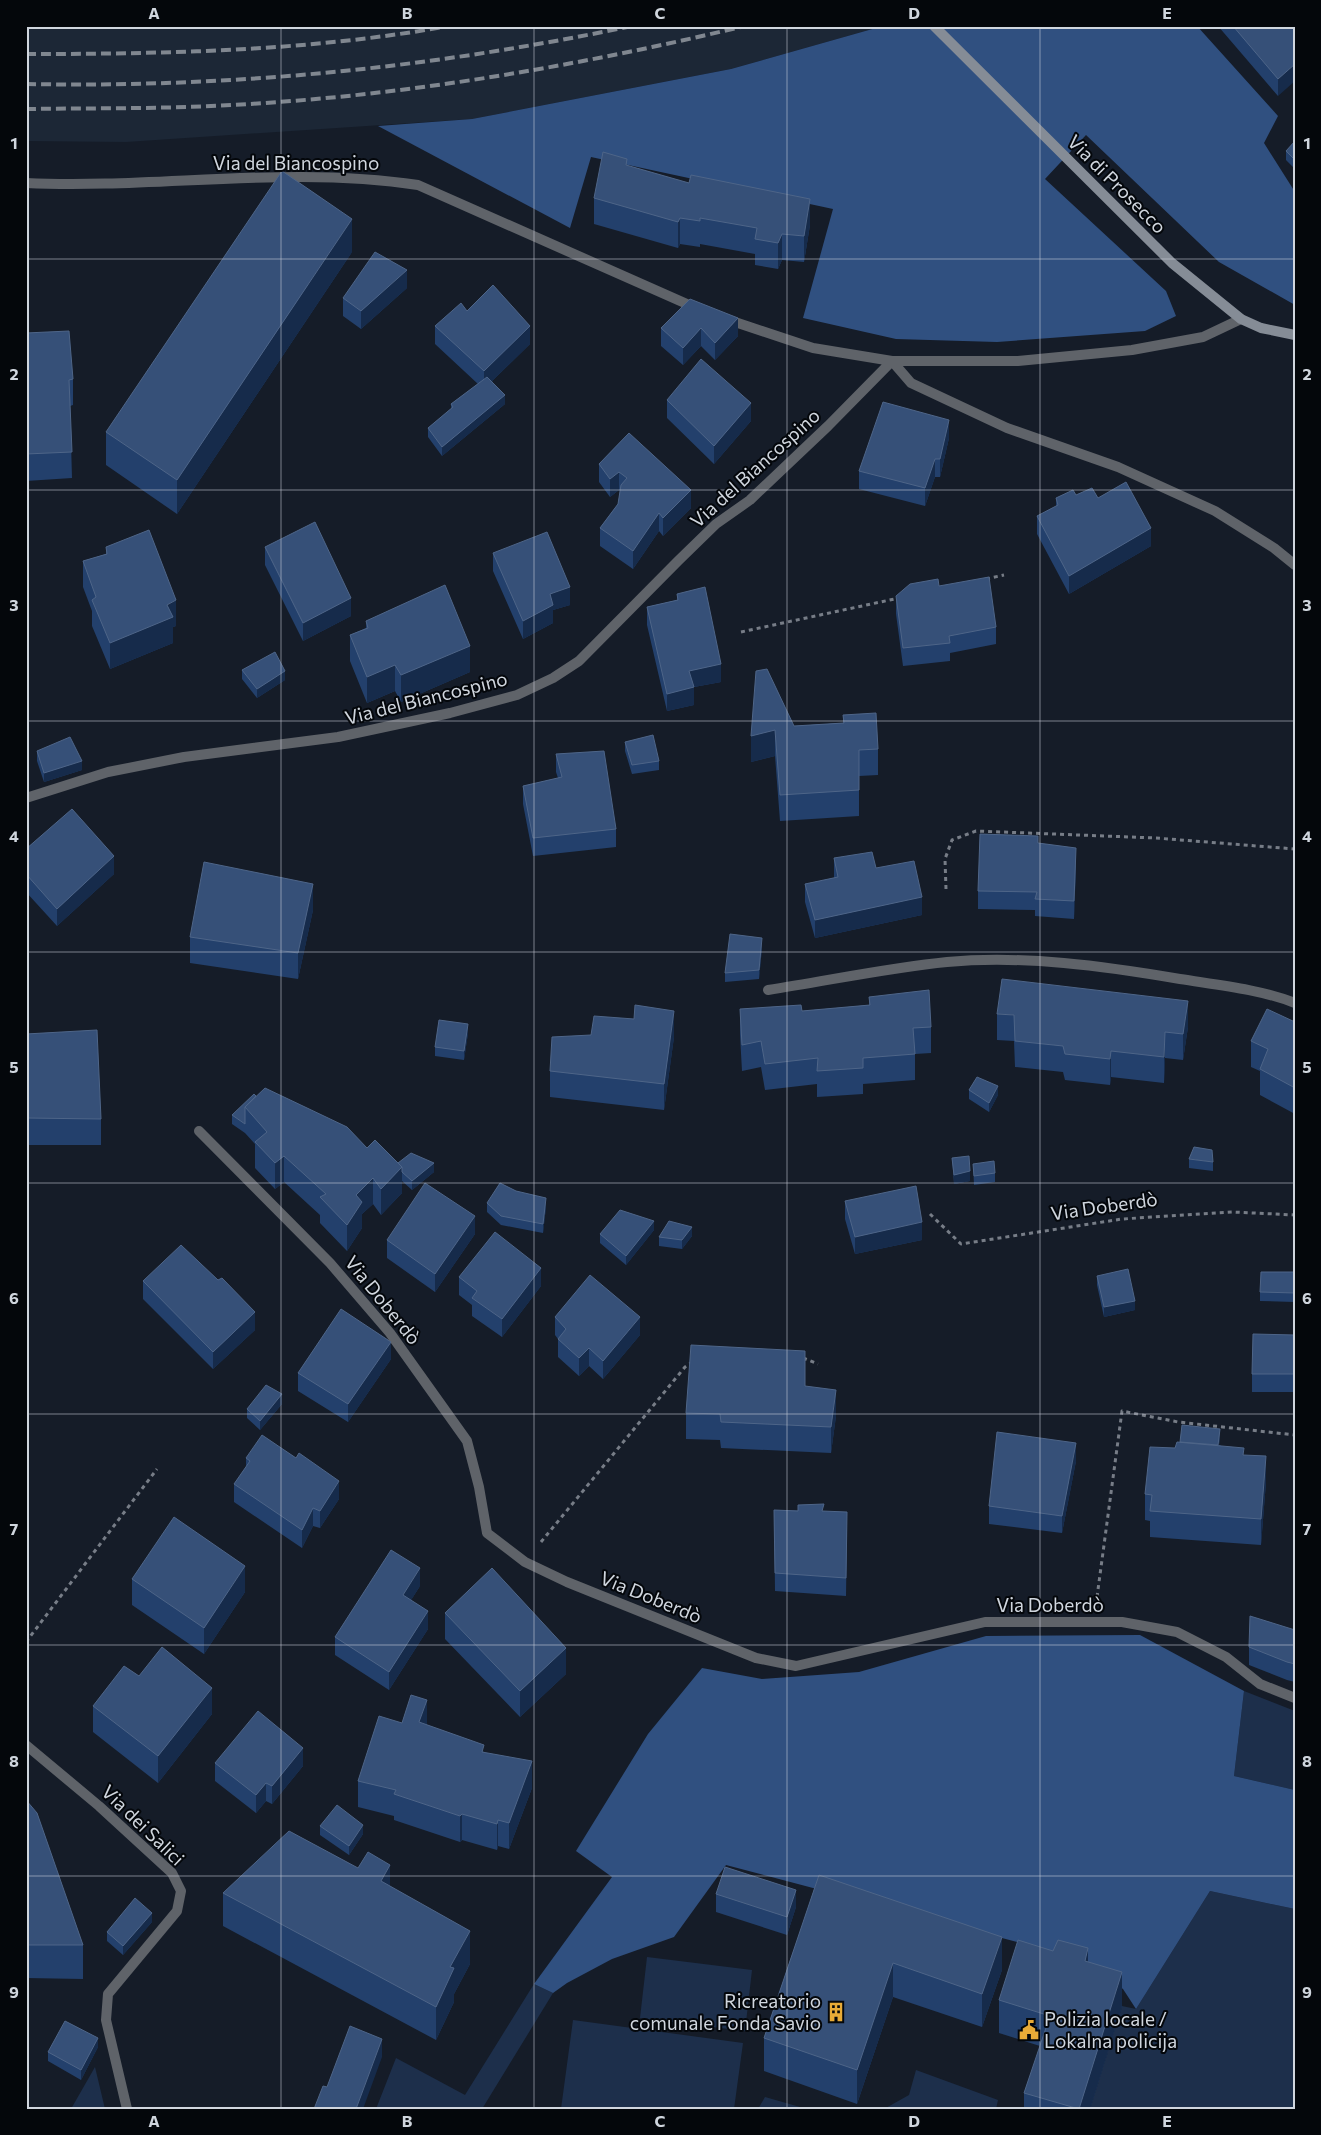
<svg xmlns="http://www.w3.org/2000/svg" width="1321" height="2135" viewBox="0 0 1321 2135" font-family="Commissioner,sans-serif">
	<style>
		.built { fill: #1c2736 }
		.green { fill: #1d2f4b }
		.forest { fill: #305080 }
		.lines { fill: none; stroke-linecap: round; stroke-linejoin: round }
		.path { stroke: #777d87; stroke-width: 3; stroke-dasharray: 4 4; stroke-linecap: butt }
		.lane { stroke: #5f6369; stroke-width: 10 }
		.street { stroke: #5f6369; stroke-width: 10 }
		.secondary { stroke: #858c96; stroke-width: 10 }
		.rail { stroke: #808790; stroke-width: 4; stroke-dasharray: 10 5; stroke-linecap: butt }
		.wall { fill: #23406c }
		.shaded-wall { fill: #162b4b }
		.building { fill: #365078; stroke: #4e6588 }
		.grid { fill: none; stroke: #d0d6de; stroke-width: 1; stroke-opacity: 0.55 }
		.labels { text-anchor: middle; stroke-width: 4; stroke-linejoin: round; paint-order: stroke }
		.street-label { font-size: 19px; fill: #d0d6de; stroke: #04070b }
		.poi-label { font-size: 19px; fill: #d0d6de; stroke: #04070b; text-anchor: end }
		.neatline { fill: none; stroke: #d0d6de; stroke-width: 2 }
		.grid-label { font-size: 16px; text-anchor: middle; font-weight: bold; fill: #d0d6de }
	</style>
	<rect width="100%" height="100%" fill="#151c28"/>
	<path class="built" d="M26,26H883L731,69L472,119L126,142L26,141Z"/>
	<path class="green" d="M1244,1691L1295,1711V1790L1234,1776Z
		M1210,1891L1295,1909V2109H1090L1122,2006L1136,2009Z
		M647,1957L752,1970L745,2031L640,2018Z
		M534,1984L553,1993L482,2109H376L396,2058L465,2095Z
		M573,2020L743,2043L734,2109H561Z
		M95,2067L105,2109H71Z
		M916,2070L998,2100L996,2109H884L909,2095Z
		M765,2097L807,2109H758Z"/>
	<path class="forest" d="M883,26H1197L1278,116L1264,143L1295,192V305L1219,262L1086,135L1045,179L1166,291L1176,316L1145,331L997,342L896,339L803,318L833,209L591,157L570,228L378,126L472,119L731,69Z
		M1140,1635L1244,1691L1234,1776L1295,1790V1909L1210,1891L1136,2009L1123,1989L1085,1960L726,1865L674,1937L612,1959L567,1983L553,1993L534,1984L612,1877L576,1851L648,1734L702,1668L762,1679L859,1672L986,1636Z"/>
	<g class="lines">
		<path class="path" d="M986,579L1004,575
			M741,632L899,598
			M946,889L945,859L952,840L976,831L1156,838L1295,849
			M930,1214L961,1244L1122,1219L1233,1212L1295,1215
			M803,1358L818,1364
			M541,1542L685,1367L691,1363
			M1097,1597L1122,1411L1178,1422L1295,1435
			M26,1642L157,1469"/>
		<path class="lane" d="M768,990C827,981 887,968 947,962C1024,955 1104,966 1180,979C1218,985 1259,989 1295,1003"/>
		<path class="street" d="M26,183C156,189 288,165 418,185L696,308
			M726,319L813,348L892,361H1018L1132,350L1203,337L1241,319
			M26,798L108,772L184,757L338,737L450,713L517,695L553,678L579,661L678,561L716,524L750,500L828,426L892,361L911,383L1007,428L1118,467L1215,511L1274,548L1295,565
			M199,1131L330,1263L390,1333L467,1441L479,1487L487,1533L525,1562L567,1582L756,1658L796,1666L985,1622H1122L1177,1632L1226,1657L1260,1684L1295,1698
			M26,1745L99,1806L172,1873L181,1891L177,1911L108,1994L106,2020L127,2109"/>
		<path class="secondary" d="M934,26L1172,263L1241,319L1261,328L1295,335"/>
		<path class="rail" d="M26,54C167,54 310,51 449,26
			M26,84C232,88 431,68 632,26
			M26,109C100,108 175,109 249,104C416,94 582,65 745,26"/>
	</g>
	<path class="wall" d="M1218,26H1295L1278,96Z
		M1295,141V169L1286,160V151Z
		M627,166L810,225L804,262L782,260L778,269L755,265V254L700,244V247L680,244L678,248L594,224V198Z
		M352,252L177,514L106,465V432Z
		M407,288L361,329L343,316V298Z
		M690,299L738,336L715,360L701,346L683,365L661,346V328Z
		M467,311L530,344L492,381L505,404L442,456L428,437V428L451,409V404L478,384L435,344V326Z
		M26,333L73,379V405L70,406L72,478L26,481Z
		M667,400L751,421L714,464L667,418Z
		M629,433L691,508L663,536L659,531L633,569L600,546V528L618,504L620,491L619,490L610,497L599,482V464Z
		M949,438L940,477H935L925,506L859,489V471Z
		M1076,495L1098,498L1151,546L1069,594L1037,534V516L1056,507V498Z
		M106,547L176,626L173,627V643L110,669L92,626V611L83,587V561L106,554Z
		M265,547L351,616L303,641L265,565Z
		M493,553L570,605L553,610V623L523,639L493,571Z
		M939,586L996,627V644L950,653V661L903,666L896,614V596Z
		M677,594L721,682L694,687V705L667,711L647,625V607L677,600Z
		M366,621L470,672L401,702L395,691L367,703L350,661V635L366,628Z
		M242,670L285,680L257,698L242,679Z
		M843,715L878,749V775L859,776V816L780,821L775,756L751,762V736L794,726L843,723Z
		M625,742L659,761V770L632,774L625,751Z
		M37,751L82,770L44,782L37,761Z
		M556,754L616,829V847L533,856L523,804V786L558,778L556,772Z
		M1038,843L1076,866L1074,919L1035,916V910L978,909V891Z
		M26,849L114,874L57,926L26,892Z
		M834,858L876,868L922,915L815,938L805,902V884L834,878Z
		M313,910L298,979L190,963V937Z
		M762,948L759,979L725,982V973Z
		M869,997L931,1027V1053L915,1054V1080L863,1084V1094L817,1097V1084L765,1090L761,1067L742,1071L740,1035V1009L802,1011L869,1005Z
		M997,1014L1188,1027L1183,1060L1165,1058L1164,1083L1111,1077L1110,1085L1065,1080L1063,1072L1015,1067L1014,1041L997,1040Z
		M1295,1022V1114L1260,1095V1071L1251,1067V1041Z
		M468,1033L464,1060L435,1056V1047Z
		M26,1034L101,1119V1145H26Z
		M674,1037L664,1110L550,1097V1071Z
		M969,1090L998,1095L989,1112L969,1099Z
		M256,1096L398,1163L434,1172L412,1190L402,1181V1193L381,1215L373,1204L362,1214V1228L347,1251L320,1223V1215L284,1182L275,1189L255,1168V1144L245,1133L232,1124V1115Z
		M952,1158L970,1181L954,1184Z
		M1189,1159L1213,1162V1171L1189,1168Z
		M973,1164L995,1173V1182L974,1185Z
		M845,1201L922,1240L855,1254L845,1219Z
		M487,1203L546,1207L543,1233L501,1225L487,1212Z
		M654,1230L626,1265L600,1243V1234Z
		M475,1234L435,1292L387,1258V1240Z
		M692,1236L682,1249L659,1246V1237Z
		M1295,1272V1302L1260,1301V1292Z
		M1097,1276L1135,1310L1104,1317L1097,1285Z
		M459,1277L541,1286L502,1337L472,1316V1305L459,1295Z
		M143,1281L255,1330L213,1369L143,1299Z
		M555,1317L640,1335L603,1379L589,1366L579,1376L558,1357V1339L555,1335Z
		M1295,1335V1392H1252V1374Z
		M391,1359L348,1422L298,1391V1373Z
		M805,1386L836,1416L831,1453L721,1448L720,1440L686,1439V1413Z
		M282,1404L260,1430L247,1418V1409Z
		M1220,1438L1219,1445L1244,1455L1266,1482L1261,1545L1150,1537V1521L1145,1520V1494L1175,1448L1180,1442Z
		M246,1458L339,1499L320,1528L313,1526L302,1548L234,1502V1484L246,1468Z
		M1076,1461L1062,1533L989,1524V1506Z
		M774,1510L824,1511L847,1530L846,1596L775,1591Z
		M132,1579L245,1592L204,1654L132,1605Z
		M420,1586L411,1600L428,1629L389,1690L335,1655V1637Z
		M445,1613L566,1674L520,1717L445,1639Z
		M1295,1630V1682L1287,1680L1249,1665V1647Z
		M139,1676L212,1714L158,1783L93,1732V1706Z
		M402,1723L427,1725L484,1752L532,1788L509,1849L498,1846L497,1850L462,1840L460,1842L394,1820V1816L358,1807V1781Z
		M215,1763L303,1766L272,1804L266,1801L256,1813L215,1781Z
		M26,1800L83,1945V1979L26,1978Z
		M320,1826L363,1834L349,1855L320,1835Z
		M819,1875L1002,1970L982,2027L893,1997L857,2104L764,2071V2038Z
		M390,1886L470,1964L454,1994V2002L436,2040L223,1926V1893Z
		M716,1894L796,1907L787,1935L716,1912Z
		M152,1922L123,1955L107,1941V1932Z
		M1053,1951L1088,1962L1122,2006L1090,2109H1024V2093L1040,2046L999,2033V2000Z
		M98,2047L81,2080L48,2061V2052Z"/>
	<path class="shaded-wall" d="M1295,64V81L1278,96V79Z
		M810,199V225L804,262V236Z
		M680,218V244L678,248V222Z
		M352,219V252L177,514V480Z
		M782,234V260L778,269V243Z
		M407,270V288L361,329V311Z
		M738,318V336L715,360V343Z
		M530,326V344L484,389V371Z
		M701,328V346L683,365V348Z
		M505,395V404L442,456V447Z
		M751,403V421L714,464V446Z
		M949,420V438L940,477V459Z
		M935,459V477L925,506V488Z
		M619,472V490L610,497V479Z
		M691,490V508L663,536V518Z
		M659,513V531L633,569V551Z
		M1151,528V546L1069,594V576Z
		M570,587V605L553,610V623L523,639V621L550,594Z
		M351,598V616L303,641V623Z
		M176,600V626L173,627V643L110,669V643Z
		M470,646V672L401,702V675Z
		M721,664V682L694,687V705L667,711V694L689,671Z
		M395,665V691L367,703V677Z
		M285,671V680L257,698V689Z
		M775,730V756L751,762V736Z
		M82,761V770L44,782V773Z
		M1076,848V866L1074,919V901Z
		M114,856V874L57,926V909Z
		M313,884V910L298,979V953Z
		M922,897V915L815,938V920Z
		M762,938V948L759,979V970Z
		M1188,1001V1027L1183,1060V1034Z
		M674,1011V1037L664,1110V1084Z
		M468,1024V1033L464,1060V1051Z
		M1165,1032V1058L1164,1083V1057Z
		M1111,1051V1077L1110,1085V1059Z
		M998,1086V1095L989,1112V1103Z
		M284,1156V1182L275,1189V1163Z
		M434,1163V1172L412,1190V1181Z
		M402,1167V1193L381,1215V1189Z
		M970,1171V1181L954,1184V1175Z
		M373,1178V1204L362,1214V1228L347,1251V1225L356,1195Z
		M546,1198V1207L543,1233V1224Z
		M475,1216V1234L435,1292V1274Z
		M654,1221V1230L626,1265V1256Z
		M922,1222V1240L855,1254V1237Z
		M692,1227V1236L682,1249V1240Z
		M541,1268V1286L502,1337V1319Z
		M1135,1301V1310L1104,1317V1307Z
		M255,1312V1330L213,1369V1352Z
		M640,1317V1335L603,1379V1361Z
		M391,1342V1359L348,1422V1404Z
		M589,1348V1366L579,1376V1358Z
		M836,1390V1416L831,1453V1427Z
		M282,1394V1404L260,1430V1421Z
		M1220,1429V1438L1217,1457V1448Z
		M1076,1443V1461L1062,1533V1516Z
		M1266,1456V1482L1261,1545V1519Z
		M339,1481V1499L320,1528V1511Z
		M313,1508V1526L302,1548V1530Z
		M245,1566V1592L204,1654V1628Z
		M420,1568V1586L403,1613V1595Z
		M428,1611V1629L389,1690V1672Z
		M566,1648V1674L520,1717V1691Z
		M212,1688V1714L158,1783V1756Z
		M427,1700V1726L419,1722Z
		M303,1748V1766L272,1804V1786Z
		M532,1761V1788L509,1849V1823Z
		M266,1783V1801L256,1813V1795Z
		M462,1814V1840L460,1842V1816Z
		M498,1820V1846L497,1850V1824Z
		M363,1825V1834L349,1855V1846Z
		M390,1865V1899L381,1881Z
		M796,1890V1907L787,1935V1917Z
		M152,1913V1922L123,1955V1946Z
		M470,1931V1964L454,1994V2002L436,2040V2007L450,1967Z
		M1002,1937V1970L982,2027V1994Z
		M1088,1948V1981L1085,1961Z
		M893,1963V1997L857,2104V2070Z
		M1122,1972V2006L1090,2109H1079Z
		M98,2038V2047L81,2080V2070Z
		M382,2039V2057L363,2109H356Z"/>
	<path class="building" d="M1233,26H1295V64L1278,79Z
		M1295,141V160L1286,151Z
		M603,152L627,159L626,165L689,183L691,175L810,199L804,236L782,234L778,243L755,239L757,228L700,218V221L680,218L678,222L594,198Z
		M282,171L352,219L177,480L106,432Z
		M375,252L407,270L361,311L343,298Z
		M493,285L530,326L484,371L435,326L461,303L467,311Z
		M690,299L738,318L715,343L701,328L683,348L661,328Z
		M69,331L73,379L69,380L72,452L26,454V333Z
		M701,359L751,403L714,446L667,400Z
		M487,377L505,395L442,447L428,428L453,407L451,404Z
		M883,402L949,420L940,459H935L925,488L859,471Z
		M629,433L691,490L663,518L659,513L633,551L600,528L618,504L621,485L627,478L619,472L610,479L599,464Z
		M1126,482L1151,528L1069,576L1037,516L1058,505L1056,498L1073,490L1076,495L1092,488L1098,498Z
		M315,522L351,598L303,623L265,547Z
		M149,530L176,600L167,605L173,617L110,643L92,600L96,597L83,561L107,554L106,547Z
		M547,532L570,587L550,594L553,605L523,621L493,553Z
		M989,577L996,627L949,636L950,643L903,648L896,596L910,584L938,579L939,586Z
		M445,585L470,646L401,675L395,665L367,677L350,635L368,628L366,621Z
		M705,587L721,664L689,671L694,687L667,694L647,607L678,600L677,594Z
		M275,652L285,671L257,689L242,670Z
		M767,669L794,726L844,723L843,715L876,713L878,749L859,750V790L780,795L775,730L751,736L756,671Z
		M653,735L659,761L632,765L625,742Z
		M70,737L82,761L44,773L37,751Z
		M604,751L616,829L533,838L523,786L562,777L556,754Z
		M72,809L114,856L57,909L26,874V849Z
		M980,834L1038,836V843L1076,848L1074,901L1035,899L1037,892L978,891Z
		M872,852L876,868L914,861L922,897L815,920L805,884L838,877L834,858Z
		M204,862L313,884L298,953L190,937Z
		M730,934L762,938L759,970L725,973Z
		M1002,979L1188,1001L1183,1034L1165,1032L1164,1057L1111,1051L1110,1059L1065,1054L1063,1046L1015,1041L1014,1015L997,1014Z
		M929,990L931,1027L913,1028L915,1054L863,1058V1068L817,1071L818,1058L765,1064L761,1041L742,1045L740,1009L801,1005L802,1011L870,1005L869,997Z
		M635,1005L674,1011L664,1084L550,1071L552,1037L591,1035L594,1016L634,1019Z
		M1267,1009L1295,1022V1088L1260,1069L1268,1049L1251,1041Z
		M439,1020L468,1024L464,1051L435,1047Z
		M97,1030L101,1119L26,1118V1034Z
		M977,1077L998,1086L989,1103L969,1090Z
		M265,1088L347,1127L367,1148L375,1140L402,1167L381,1189L373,1178L356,1195L362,1202L347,1225L320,1197L326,1194L284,1156L275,1163L255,1142L267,1132L245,1107Z
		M254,1094L256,1096L245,1107V1124L232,1115Z
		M1194,1147L1212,1150L1213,1162L1189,1159Z
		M411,1153L434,1163L412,1181L402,1172V1167L398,1163Z
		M969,1156L970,1171L954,1175L952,1158Z
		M994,1161L995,1173L974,1176L973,1164Z
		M425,1183L475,1216L435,1274L387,1240Z
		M500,1183L516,1191L546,1198L543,1224L501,1216L487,1203Z
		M916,1186L922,1222L855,1237L845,1201Z
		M620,1210L654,1221L626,1256L600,1234Z
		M669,1221L692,1227L682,1240L659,1237Z
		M495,1232L541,1268L502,1319L472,1298L477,1291L459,1277Z
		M181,1245L218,1280L222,1278L255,1312L213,1352L143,1281Z
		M1128,1269L1135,1301L1104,1307L1097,1276Z
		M1261,1272H1295V1293L1260,1292Z
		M590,1275L640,1317L603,1361L589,1348L579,1358L558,1339L566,1329L555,1317Z
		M341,1309L391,1342L348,1404L298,1373Z
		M1253,1334L1295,1335V1374H1252Z
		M691,1345L805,1351V1386L836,1390L831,1427L721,1422L720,1414L686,1413Z
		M266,1385L282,1394L260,1421L247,1409Z
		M1182,1425L1220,1429L1218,1445L1180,1442Z
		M997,1432L1076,1443L1062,1516L989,1506Z
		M262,1435L296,1458L299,1453L339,1481L320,1511L313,1508L302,1530L234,1484L250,1461L246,1458Z
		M1177,1442L1244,1448L1243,1455L1266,1456L1261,1519L1150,1511L1152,1495L1145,1494L1150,1447L1175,1448Z
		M824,1504L822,1511L847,1512L846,1578L775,1573L774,1510L798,1511V1505Z
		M174,1517L245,1566L204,1628L132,1579Z
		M391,1550L420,1568L403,1595L428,1611L389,1672L335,1637Z
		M492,1568L566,1648L520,1691L445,1613Z
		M1250,1616L1295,1630V1664L1287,1662L1249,1647Z
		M162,1647L212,1688L158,1756L93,1706L124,1666L139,1676Z
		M411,1695L427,1700L419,1722L484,1745L482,1752L532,1761L509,1823L498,1820L497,1824L462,1814L460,1816L394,1794L396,1790L358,1781L379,1716L402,1723Z
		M258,1711L303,1748L272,1786L266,1783L256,1795L215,1763Z
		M26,1800L37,1813L83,1945H26Z
		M337,1805L363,1825L349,1846L320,1826Z
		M289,1831L358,1868L368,1852L390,1865L381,1881L470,1931L450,1967L454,1968L436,2007L223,1893Z
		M725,1867L796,1890L787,1917L716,1894Z
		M819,1875L1002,1937L982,1994L893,1963L857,2070L764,2038Z
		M135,1898L152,1913L123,1946L107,1932Z
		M1018,1940L1053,1951L1058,1940L1088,1948L1085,1961L1122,1972L1079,2109L1024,2093L1050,2016L999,2000Z
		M65,2021L98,2038L81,2070L48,2052Z
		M350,2026L382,2039L356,2109H314L323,2086L327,2087Z"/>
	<path class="grid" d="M281,26V2109M534,26V2109M787,26V2109M1040,26V2109M26,259H1295M26,490H1295M26,721H1295M26,952H1295M26,1183H1295M26,1414H1295M26,1645H1295M26,1876H1295"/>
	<defs>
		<symbol id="building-bare" viewBox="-9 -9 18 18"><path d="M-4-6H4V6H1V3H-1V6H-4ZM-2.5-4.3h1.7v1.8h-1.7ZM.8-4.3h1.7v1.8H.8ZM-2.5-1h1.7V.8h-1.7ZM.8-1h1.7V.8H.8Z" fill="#e8ab37" stroke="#04070b" stroke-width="2.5" paint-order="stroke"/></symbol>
		<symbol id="civic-bare" viewBox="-9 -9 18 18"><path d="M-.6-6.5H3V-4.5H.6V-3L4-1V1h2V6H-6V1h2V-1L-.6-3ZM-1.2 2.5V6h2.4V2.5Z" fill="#e8ab37" stroke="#04070b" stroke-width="2.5" paint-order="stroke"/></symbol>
	</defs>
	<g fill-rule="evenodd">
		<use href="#building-bare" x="822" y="1998" width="28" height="28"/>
		<use href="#civic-bare" x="1015" y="2016" width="28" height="28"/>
	</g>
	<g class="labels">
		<g class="street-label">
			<text x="296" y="170">Via del Biancospino</text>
			<text transform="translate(1117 184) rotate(45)" y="7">Via di Prosecco</text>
			<text transform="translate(755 468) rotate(-42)" y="7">Via del Biancospino</text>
			<text transform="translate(426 698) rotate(-14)" y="7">Via del Biancospino</text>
			<text transform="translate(1104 1206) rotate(-8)" y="7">Via Doberdò</text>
			<text transform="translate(383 1300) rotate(51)" y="7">Via Doberdò</text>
			<text transform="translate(651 1597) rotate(22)" y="7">Via Doberdò</text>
			<text x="1050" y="1612">Via Doberdò</text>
			<text transform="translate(143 1825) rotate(44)" y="7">Via dei Salici</text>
		</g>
		<g class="poi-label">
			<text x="821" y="2008">Ricreatorio<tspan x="821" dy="22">comunale Fonda Savio</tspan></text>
			<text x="1044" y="2026" text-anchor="start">Polizia locale /<tspan x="1044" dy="22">Lokalna policija</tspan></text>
		</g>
	</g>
	<rect width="1321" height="2135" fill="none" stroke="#04070b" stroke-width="55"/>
	<rect x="28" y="28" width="1266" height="2080" class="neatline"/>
	<g class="grid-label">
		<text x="154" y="19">A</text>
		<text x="407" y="19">B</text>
		<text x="660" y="19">C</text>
		<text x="914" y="19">D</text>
		<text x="1167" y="19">E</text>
		<text x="14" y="149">1</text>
		<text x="1307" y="149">1</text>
		<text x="14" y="380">2</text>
		<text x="1307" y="380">2</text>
		<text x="14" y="611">3</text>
		<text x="1307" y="611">3</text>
		<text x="14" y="842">4</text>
		<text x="1307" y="842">4</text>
		<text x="14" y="1073">5</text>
		<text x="1307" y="1073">5</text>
		<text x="14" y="1304">6</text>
		<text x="1307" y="1304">6</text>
		<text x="14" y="1535">7</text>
		<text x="1307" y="1535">7</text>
		<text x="14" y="1767">8</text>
		<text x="1307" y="1767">8</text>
		<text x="14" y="1998">9</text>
		<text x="1307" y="1998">9</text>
		<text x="154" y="2127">A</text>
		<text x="407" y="2127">B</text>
		<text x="660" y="2127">C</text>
		<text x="914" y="2127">D</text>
		<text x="1167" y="2127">E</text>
	</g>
</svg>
